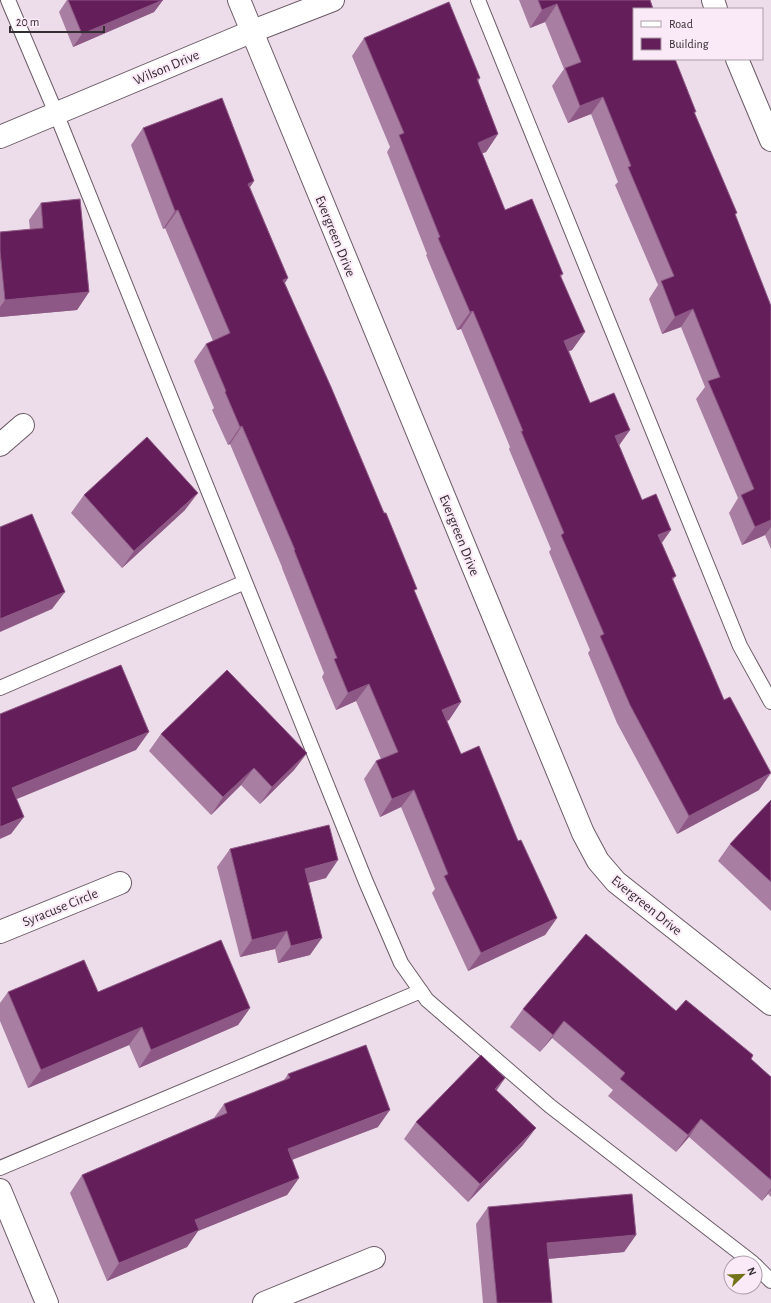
<svg xmlns="http://www.w3.org/2000/svg" width="771" height="1303" viewBox="0 0 771 1303" font-family="'Alegreya Sans',sans-serif">
	<style>
		.lines { fill: none; stroke-linecap: round; stroke-linejoin: round }
		.service-casing { stroke: #6a5b66; stroke-width: 16 }
		.minor-casing { stroke: #6a5b66; stroke-width: 24 }
		.tertiary-casing { stroke: #6a5b66; stroke-width: 24 }
		.service { stroke: #fff; stroke-width: 14 }
		.minor { stroke: #fff; stroke-width: 22 }
		.tertiary { stroke: #fff; stroke-width: 22 }
		.wall { fill: #a87ea2 }
		.shaded-wall { fill: #8d5885 }
		.building { fill: #641f5a; stroke: #8d5885 }
		.labels { text-anchor: middle; stroke-width: 4; stroke-linejoin: round; paint-order: stroke }
		.street-label { font-size: 14px; fill: #342d32; stroke: #fae9f6 }
	</style>
	<rect width="100%" height="100%" fill="#eddce9"/>
	<g class="lines">
		<defs>
			<path id="service" d="M8,0L56,113L366,882L401,963L427,1000L550,1106L753,1263
				M478,0L740,646L771,702
				M0,688L245,582
				M0,1168L421,991
				M755,1265L771,1281"/>
			<path id="minor" d="M239,0L583,833L598,861L616,882L771,1004
				M713,0L716,9
				M737,59L771,140
				M0,445L23,425
				M0,932L120,883
				M264,1303L374,1258"/>
			<path id="tertiary" d="M0,137L253,31L333,0
				M0,1190L47,1303"/>
		</defs>
		<use href="#service" class="service-casing"/>
		<use href="#minor" class="minor-casing"/>
		<use href="#tertiary" class="tertiary-casing"/>
		<use href="#service" class="service"/>
		<use href="#minor" class="minor"/>
		<use href="#tertiary" class="tertiary"/>
	</g>
	<path class="wall" d="M67,0H163L154,12L73,47L59,12Z
		M519,0H650L771,306V549L765,535L742,545L729,513L738,498L696,399L705,387L681,327L662,334L649,299L658,285L615,185L618,182L591,114L568,123L552,86L564,69L545,22L530,28Z
		M364,38L480,78L478,82L498,134L486,152L482,153L505,210L563,274L561,277L585,332L572,350L569,351L590,403L630,430L619,445L642,500L662,543L676,576L673,580L759,790L677,834L617,723L588,653L590,650L549,552L551,549L509,449L510,447L461,329L457,330L426,255L427,254L387,152L390,147L352,56Z
		M143,128L254,181L250,187L288,278L285,283L461,702L449,720L447,721L461,754L518,841L557,918L545,935L468,971L432,893L435,889L401,807L380,817L364,779L376,761L381,759L356,701L336,710L322,677L324,673L282,568V567L230,444L228,445L212,410L214,408L194,361L206,344L213,341L165,228L163,229L131,145Z
		M41,203L89,292L77,310L0,317V232L30,230L29,220Z
		M84,495L185,510L122,568L71,513Z
		M161,734L307,753L294,770L260,804L241,785L211,815L149,751Z
		M771,800V911L718,861L730,844Z
		M230,849L326,878L308,883L310,955L278,963L275,949L240,957L217,867Z
		M8,992H98L250,1008L238,1025L139,1068L129,1045L28,1088L0,1021V1003Z
		M523,1009L676,1011L751,1059L771,1077V1197L768,1194L762,1201L689,1137L676,1152L608,1096L613,1090L552,1038L540,1052L510,1027Z
		M288,1074L378,1127L292,1160L299,1178L287,1195L198,1231L187,1247L107,1281L70,1193L82,1175L214,1118L224,1104L284,1080Z
		M416,1122L523,1145L468,1202L404,1139Z
		M488,1207L636,1235L624,1252L548,1259L552,1303H483L476,1224Z"/>
	<path class="shaded-wall" d="M163,0L154,12L73,47L82,34Z
		M557,4L545,22L530,28L542,10Z
		M603,97L591,114L568,123L580,106Z
		M498,134L486,152L466,160L478,143Z
		M254,181L242,199L248,184Z
		M178,210L165,228L163,229L175,211Z
		M288,278L276,296L283,280Z
		M89,292L77,310L0,317V307L5,300Z
		M693,309L681,327L662,334L675,317Z
		M473,311L461,329L457,330L470,312Z
		M585,332L572,350L552,358L564,341Z
		M242,426L230,444L228,445L240,427Z
		M630,430L618,447L615,436Z
		M198,493L185,510L122,568L134,551Z
		M771,520V527L765,535L742,545L755,527Z
		M671,530L659,547L658,535Z
		M65,592L52,609L0,632V619Z
		M369,684L356,701L336,710L348,693Z
		M461,702L449,720L430,728L442,710Z
		M149,732L136,750L0,806L12,788Z
		M307,753L294,770L260,804L272,787Z
		M254,768L241,785L211,815L223,797Z
		M771,773L759,790L677,834L689,816Z
		M414,790L401,807L380,817L392,799Z
		M24,817L11,834L0,839V827Z
		M338,860L326,878L292,887L305,869Z
		M557,918L545,935L468,971L481,953Z
		M287,931L275,949L240,957L252,940Z
		M322,938L310,955L278,963L291,946Z
		M250,1008L238,1025L139,1068L151,1050Z
		M564,1021L552,1038L540,1052L553,1035Z
		M142,1027L129,1045L28,1088L41,1070Z
		M505,1078L493,1096L495,1089Z
		M390,1110L378,1127L275,1166L288,1149Z
		M701,1119L689,1137L676,1152L688,1135Z
		M536,1128L523,1145L468,1202L480,1184Z
		M299,1178L287,1195L198,1231L187,1247L107,1281L119,1263L195,1220Z
		M771,1188V1190L762,1201Z
		M636,1235L624,1252L535,1260L547,1243Z"/>
	<path class="building" d="M68,0H163L82,34Z
		M538,0H650L653,9H634V59H675L696,112H694L737,213L735,214L771,306V520L755,527L741,495L754,489L708,381L720,377L693,309L675,317L661,281L674,276L628,167L631,166L603,97L580,106L565,68L581,62L557,4L542,10Z
		M449,2L480,78L477,79L498,134L478,143L505,210L532,199L563,274L560,275L585,332L564,341L590,403L614,393L630,430L615,436L642,500L656,494L671,530L658,535L676,576L672,578L724,700L730,697L771,773L689,816L630,705L600,636L604,634L561,535L564,533L521,431H523L473,311L470,312L438,238L440,237L399,135L404,133L364,38Z
		M222,98L254,181L248,184L288,278L283,280L331,387L384,513H386L417,589L414,590L461,702L442,710L461,754L479,746L518,841L521,840L557,918L481,953L444,876L448,874L414,790L392,799L376,761L398,752L369,684L348,693L334,659L337,658L294,550H295L242,426L240,427L225,392L226,391L206,344L230,333L178,210L175,211L143,128Z
		M80,199L89,292L5,300L0,251V232L43,228L41,203Z
		M147,437L198,493L134,551L84,495Z
		M32,514L65,592L0,619V527Z
		M121,665L149,732L12,788L24,817L0,827V714Z
		M227,670L307,753L272,787L254,768L223,797L161,734Z
		M771,800V882L730,844Z
		M329,825L338,860L305,869L322,938L291,946L287,931L252,940L230,849Z
		M586,934L676,1011L686,1000L753,1055L751,1059L771,1077V1180L701,1119L688,1135L620,1079L625,1073L564,1021L553,1035L523,1009Z
		M221,940L250,1008L151,1050L142,1027L41,1070L8,992L84,960L98,992Z
		M366,1045L390,1110L288,1149L299,1178L195,1220L199,1230L119,1263L82,1175L227,1113L224,1104L290,1078L288,1074Z
		M481,1055L505,1078L495,1089L536,1128L480,1184L416,1122Z
		M632,1194L636,1235L547,1243L552,1303H497L488,1207Z"/>
	<g class="labels">
		<g class="street-label">
			<text transform="translate(166 67) rotate(-23)" y="5">Wilson Drive</text>
			<text transform="translate(336 236) rotate(68)" y="5">Evergreen Drive</text>
			<text transform="translate(460 535) rotate(68)" y="5">Evergreen Drive</text>
			<text transform="translate(647 905) rotate(39)" y="5">Evergreen Drive</text>
			<text transform="translate(60 907) rotate(-22)" y="5">Syracuse Circle</text>
		</g>
	</g>
	<rect x="633" y="8" width="130" height="52" fill="#fae9f6" stroke="#ab9ea8"/>
	<rect x="641" y="21" width="20" height="6" fill="#ffffff" stroke="#ab9ea8"/>
	<text x="669" y="28" font-size="12" fill="#342d32">Road</text>
	<rect x="641" y="38" width="20" height="12" fill="#641f5a" stroke="#ab9ea8"/>
	<text x="669" y="48" font-size="12" fill="#342d32">Building</text>
	<g transform="translate(743 1275) rotate(67)"><circle r="19" fill="#fae9f6" stroke="#ab9ea8"/>
	<path d="M0-3L7 15L0 10L-7 15Z" fill="#717319"/>
	<text y="-6" font-size="11" font-weight="bold" text-anchor="middle" fill="#342d32">N</text>
	</g>
	<path d="M10 26v6h94v-6" fill="none" stroke="#342d32" stroke-width="2"/>
	<text x="16" y="26" font-size="12" fill="#342d32" stroke="#fae9f6" stroke-width="3" paint-order="stroke">20 m</text>
</svg>
